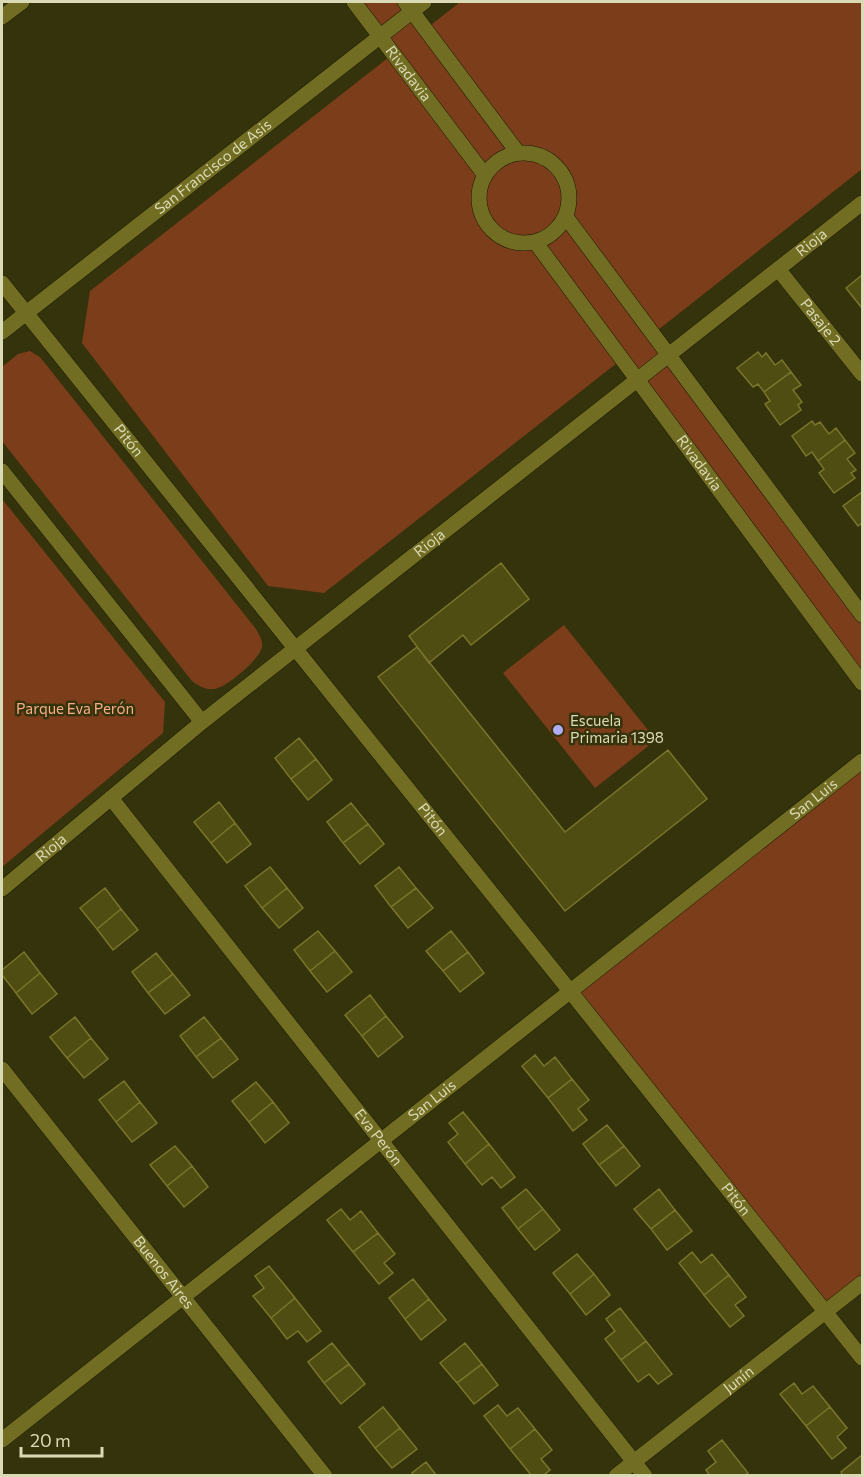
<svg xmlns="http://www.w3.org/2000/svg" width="864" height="1477" viewBox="0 0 864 1477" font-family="Commissioner,sans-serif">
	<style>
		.green { fill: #7c3d1a }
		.building { fill: #504d13; stroke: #79762c; stroke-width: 1.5 }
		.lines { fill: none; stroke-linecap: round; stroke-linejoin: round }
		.minor-casing { stroke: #1b1a04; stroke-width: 16 }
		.tertiary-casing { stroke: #1b1a04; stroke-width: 16 }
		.minor { stroke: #716d22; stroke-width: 15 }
		.tertiary { stroke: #716d22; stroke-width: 15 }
		.poi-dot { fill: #b2adf9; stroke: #35330b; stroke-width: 2 }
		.labels { text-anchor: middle; stroke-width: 5; stroke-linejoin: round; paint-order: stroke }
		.street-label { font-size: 15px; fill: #dbdab6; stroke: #35330b }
		.park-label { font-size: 15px; fill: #faad87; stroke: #35330b }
		.poi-label { font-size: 15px; fill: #dbdab6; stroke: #35330b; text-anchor: start }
	</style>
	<rect width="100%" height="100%" fill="#35330b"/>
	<path class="green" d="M354,2H405L426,29L460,2H862V169L653,334L862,615V683L622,359L324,593L268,586L82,343L90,291L393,54Z
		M30,351L40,357L256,629C259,635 263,640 262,647C260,659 226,688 214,689C205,690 199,686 192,681L2,441V367L18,354Z
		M2,499L165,702L163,733L2,867Z
		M564,625L656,740L595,788L503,673Z
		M862,761V1283L826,1312L570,991Z"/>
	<path class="building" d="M862,275V308L846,288Z
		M758,352L762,357L766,353L775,365L782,360L791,372L764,392L758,384L753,387L737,368Z
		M791,372L801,385L793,390L802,402L798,405L801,410L780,425L765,404L770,401L764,392Z
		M812,421L815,425L820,422L829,434L836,428L845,440L818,461L812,452L806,456L792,436Z
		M845,440L855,453L847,459L856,470L851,473L855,478L834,493L819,473L824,469L818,461Z
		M862,492V523L858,526L843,506Z
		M501,563L529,599L471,645L463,635L429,663L409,636Z
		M417,647L565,832L668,750L707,799L565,911L378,677Z
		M299,738L316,759L291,779L275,758Z
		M316,759L332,780L308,800L291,779Z
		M219,802L235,823L211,843L194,822Z
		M351,803L368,824L343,843L327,822Z
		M235,823L251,844L227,863L211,843Z
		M368,824L384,844L360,864L343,843Z
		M270,867L287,888L262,908L245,886Z
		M399,867L416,888L391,907L375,886Z
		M105,888L121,909L97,929L80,908Z
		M287,888L303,908L279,928L262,908Z
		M416,888L433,908L408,928L391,907Z
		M121,909L138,930L113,950L97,929Z
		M318,931L335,951L310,971L294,950Z
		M451,931L468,952L443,971L426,951Z
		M335,951L352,972L327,992L310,971Z
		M24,952L40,973L16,993L2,975V970Z
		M468,952L484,973L460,992L443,971Z
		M156,953L173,974L148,993L132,972Z
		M40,973L57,994L32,1014L16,993Z
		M173,974L190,995L165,1014L148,993Z
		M370,995L386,1016L362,1036L345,1015Z
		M386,1016L403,1037L378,1057L362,1036Z
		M75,1017L91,1038L67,1058L50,1037Z
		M204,1017L221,1038L196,1057L180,1036Z
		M91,1038L108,1059L84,1078L67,1058Z
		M221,1038L238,1059L213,1078L196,1057Z
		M535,1055L544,1066L555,1057L572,1079L548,1098L522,1066Z
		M572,1079L589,1100L578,1109L587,1120L573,1131L548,1098Z
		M124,1081L140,1102L116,1122L99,1100Z
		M256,1082L273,1102L249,1122L232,1101Z
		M140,1102L157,1123L132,1142L116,1122Z
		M273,1102L289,1123L265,1143L249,1122Z
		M463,1112L489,1144L465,1164L448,1142L458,1134L449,1123Z
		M607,1125L624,1146L599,1165L583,1144Z
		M489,1144L515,1177L501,1188L492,1177L482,1185L465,1164Z
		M175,1146L192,1166L167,1186L150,1165Z
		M624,1146L640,1166L616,1186L599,1165Z
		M192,1166L208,1187L184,1207L167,1186Z
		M526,1189L543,1209L518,1229L502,1208Z
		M659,1189L675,1210L651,1229L634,1209Z
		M341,1209L350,1220L361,1211L378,1233L353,1252L327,1220Z
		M543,1209L560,1230L535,1250L518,1229Z
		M675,1210L692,1231L667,1250L651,1229Z
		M378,1233L395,1254L384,1263L393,1273L379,1284L353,1252Z
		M692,1252L701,1263L712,1254L729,1275L704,1295L679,1263Z
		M577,1254L594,1274L570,1294L553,1273Z
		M269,1266L295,1298L271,1318L253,1296L264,1288L255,1276Z
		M594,1274L610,1295L586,1315L570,1294Z
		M729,1275L746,1297L735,1305L744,1316L730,1327L704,1295Z
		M413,1279L429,1299L405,1319L389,1298Z
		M295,1298L321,1331L307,1342L298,1331L287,1339L271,1318Z
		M429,1299L446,1320L421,1340L405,1319Z
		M620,1308L646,1341L621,1360L605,1339L615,1331L606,1319Z
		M646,1341L672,1374L658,1384L649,1374L638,1382L621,1360Z
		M332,1343L349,1364L324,1383L308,1362Z
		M465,1343L482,1364L457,1383L440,1363Z
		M349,1364L365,1384L341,1404L324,1383Z
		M482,1364L498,1385L474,1404L457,1383Z
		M794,1383L802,1394L813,1386L830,1407L806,1426L780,1394Z
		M498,1405L507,1416L518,1408L535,1429L510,1449L484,1416Z
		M383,1407L400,1428L375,1448L359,1427Z
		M830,1407L847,1428L837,1437L846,1448L832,1459L806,1426Z
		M400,1428L417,1449L392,1468L375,1448Z
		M535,1429L552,1450L541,1459L550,1470L543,1476H532L510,1449Z
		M722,1440L748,1473L744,1476H710L706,1470L716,1462L708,1451Z
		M862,1455V1476H843L841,1472Z
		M426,1462L437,1476H414L412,1473Z"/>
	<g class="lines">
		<defs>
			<g id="minor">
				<path d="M2,17L22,2"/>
				<path id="s1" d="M778,269L862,374"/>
				<path id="s2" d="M2,283L570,991L862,1358"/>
				<path id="s3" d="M2,332L424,2"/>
				<path d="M2,471L202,722"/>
				<path id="s4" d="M111,798L645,1476"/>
				<path id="s5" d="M2,889L202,722L862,203"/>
				<path id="s6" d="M2,1069L325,1476"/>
				<path id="s7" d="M2,1440L862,761"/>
				<path id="s8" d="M616,1476L862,1283"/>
			</g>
			<g id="tertiary">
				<path id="s9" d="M354,2L484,174"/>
				<path d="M405,2L518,153"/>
				<circle cx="524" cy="198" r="45"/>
				<path d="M566,217L862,615"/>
				<path id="s10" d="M536,243L862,683"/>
			</g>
		</defs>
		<use href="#minor" class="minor-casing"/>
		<use href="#tertiary" class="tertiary-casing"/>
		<use href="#minor" class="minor"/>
		<use href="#tertiary" class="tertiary"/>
	</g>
	<circle class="poi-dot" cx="558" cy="730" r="6"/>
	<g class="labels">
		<g class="street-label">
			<text dy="5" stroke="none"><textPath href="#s9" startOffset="90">Rivadavia</textPath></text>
			<text dy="5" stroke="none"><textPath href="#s3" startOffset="268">San Francisco de Asis</textPath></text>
			<text dy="5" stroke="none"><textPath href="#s5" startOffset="1036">Rioja</textPath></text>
			<text dy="5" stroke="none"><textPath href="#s1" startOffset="68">Pasaje 2</textPath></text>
			<text dy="5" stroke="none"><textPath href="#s2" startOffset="202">Pitón</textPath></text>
			<text dy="5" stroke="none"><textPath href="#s10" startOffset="274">Rivadavia</textPath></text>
			<text dy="5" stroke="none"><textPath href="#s5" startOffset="550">Rioja</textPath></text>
			<text dy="5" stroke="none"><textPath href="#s7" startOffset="1034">San Luis</textPath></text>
			<text dy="5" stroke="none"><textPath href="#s2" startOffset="688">Pitón</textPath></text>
			<text dy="5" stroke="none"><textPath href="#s5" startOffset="64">Rioja</textPath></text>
			<text dy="5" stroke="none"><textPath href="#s7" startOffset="548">San Luis</textPath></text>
			<text dy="5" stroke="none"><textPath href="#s4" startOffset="432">Eva Perón</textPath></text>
			<text dy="5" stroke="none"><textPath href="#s2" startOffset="1174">Pitón</textPath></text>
			<text dy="5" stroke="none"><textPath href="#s6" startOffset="260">Buenos Aires</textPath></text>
			<text dy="5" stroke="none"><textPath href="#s8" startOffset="156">Junín</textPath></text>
		</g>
		<g class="park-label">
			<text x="75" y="714">Parque Eva Perón</text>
		</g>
		<g class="poi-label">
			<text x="570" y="726">Escuela<tspan x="570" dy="17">Primaria 1398</tspan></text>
		</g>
	</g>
	<rect width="864" height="1477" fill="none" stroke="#dbdab6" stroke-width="6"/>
	<path d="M21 1447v9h81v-9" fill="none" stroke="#dbdab6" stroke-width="3"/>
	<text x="30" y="1447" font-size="18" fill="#dbdab6" stroke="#35330b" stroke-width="4.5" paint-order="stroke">20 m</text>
</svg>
